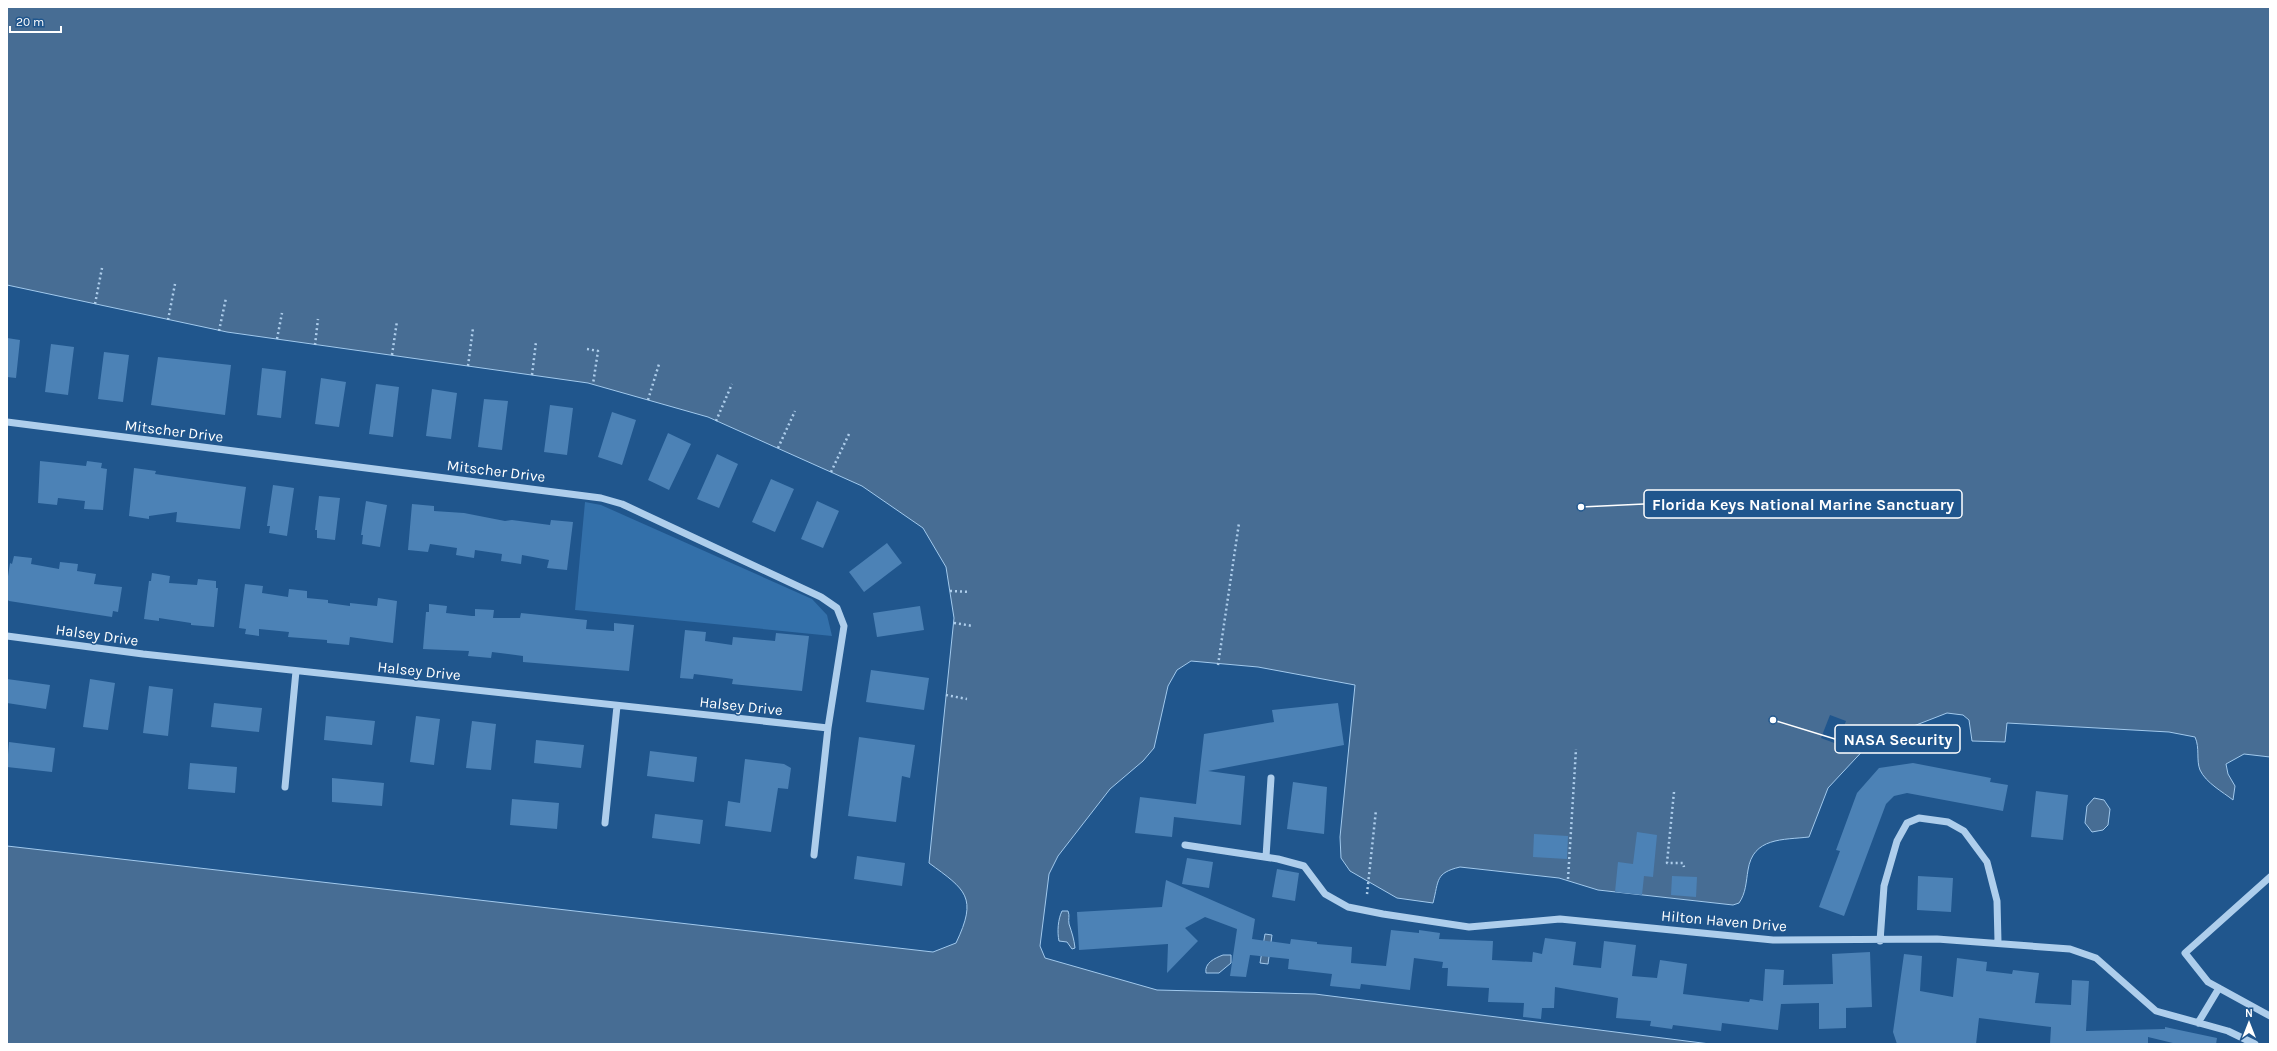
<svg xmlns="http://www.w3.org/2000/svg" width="2277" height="1051" viewBox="0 0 2277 1051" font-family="Karla,sans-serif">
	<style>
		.green { fill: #3370aa }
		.water { fill: #476d94; stroke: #a1c9ed }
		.pier { fill: #20568d }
		.building { fill: #4c82b6 }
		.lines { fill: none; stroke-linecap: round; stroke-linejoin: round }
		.path { stroke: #aeceec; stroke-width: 2.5; stroke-dasharray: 2 3; stroke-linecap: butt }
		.minor { stroke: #aeceec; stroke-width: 7 }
		.labels { text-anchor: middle; stroke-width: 3; stroke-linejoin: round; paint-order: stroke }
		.street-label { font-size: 15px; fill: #fff; stroke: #20568d }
		.leader { fill: none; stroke: #fff; stroke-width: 1.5 }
		.callout-dot { fill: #fff; stroke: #20568d; stroke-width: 1.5 }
		.callout { fill: #20568d; stroke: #fff; stroke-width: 1.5 }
		.callout-label { font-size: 16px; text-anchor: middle; font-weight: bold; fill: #fff }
	</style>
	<rect width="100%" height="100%" fill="#20568d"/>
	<path class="green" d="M585,502L601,505L812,599L827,615L832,636L575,610Z"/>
	<path class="water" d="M7,7H2270V757L2244,754L2226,764L2228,774L2235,786L2233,800C2223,792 2206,783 2200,770C2196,760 2200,748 2195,737L2169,732L2007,723L2005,742L1972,741L1969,720L1963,715L1947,713L1870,743L1828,788L1809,837C1783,840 1753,837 1748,870C1746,882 1746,893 1739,903L1733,905L1598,890L1559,878L1460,867C1435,873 1439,880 1433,903L1397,898L1350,871L1341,858L1340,837L1355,685L1258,667L1191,661L1177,670L1168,686L1154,748L1143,761L1110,789L1058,856L1049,874L1040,946L1045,958L1157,990L1315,994L1710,1044H7V846L933,952L956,943C978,897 966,890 929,863L954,618L946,567L923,528L862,486L708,417L588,383L227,332L7,285Z
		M2094,798L2104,800L2110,809L2108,825L2103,830L2092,832L2085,823L2087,806Z
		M1062,911H1068C1070,916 1068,919 1069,924C1072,933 1074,939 1075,948L1072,949L1067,942L1059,941C1057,932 1058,919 1062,911Z
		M1265,934L1272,935L1268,964L1260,963Z
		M1223,955H1231V963L1219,973H1206C1204,963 1215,958 1223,955Z"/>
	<path class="pier" d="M1830,715L1846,721L1837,744L1821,738Z"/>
	<path class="building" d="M7,338L20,340L16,378L7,377Z
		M51,344L74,347L68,395L45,392Z
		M104,352L129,355L123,402L98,399Z
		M158,357L231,365L225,415L151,405Z
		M262,368L286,371L281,418L257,415Z
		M321,378L346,382L339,427L315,424Z
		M376,384L399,387L393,437L369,434Z
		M432,389L457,393L451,439L426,436Z
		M484,399L508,401L502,450L478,447Z
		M550,405L573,408L567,455L544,452Z
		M612,412L636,420L622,465L598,457Z
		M668,433L691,444L669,490L648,480Z
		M717,454L738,464L719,508L697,499Z
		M40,461L86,466L87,461L102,463L101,468L107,469L103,510L84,509L85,501L58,498L57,505L38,503Z
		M134,468L156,471L155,474L246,487L240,529L176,522L177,512L149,516V519L129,516Z
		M771,479L794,489L775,532L752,522Z
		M273,485L294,488L287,536L269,533L270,526H267Z
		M319,496L340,498L335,540L317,538V530H315Z
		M366,501L387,505L380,547L362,544L363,535H361Z
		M817,501L839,511L823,548L801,539Z
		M412,504L434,506V511L464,513L505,521L512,520L550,525L551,520L573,522L567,570L547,568L549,560L522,555L521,564L501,561L502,554L475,550L474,558L456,555L457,548L430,544L428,552L408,550Z
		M887,543L902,563L864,592L849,572Z
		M14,556L32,558L31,564L59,569L60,562L78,564L77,571L96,574L94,584L122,587L118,612L113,611L112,617L9,601L7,599V583L10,563L12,564Z
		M152,573L170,576L169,583L197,585L198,579L216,581V588H218L214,627L191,625V623L159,618V621L144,619L149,581H151Z
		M245,584L263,586L262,593L288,597L289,589L307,591V598L328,600V603L350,606V603L377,606L378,598L397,601L393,643L350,637L349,645L327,643V640L288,637L289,632L259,629V636L245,634L246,629L239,628Z
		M429,604L447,606L446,613L472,616H475V609L494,610L493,618H520L521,613L587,620L586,629L614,631V623L634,625L629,671L523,662V656L492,652L491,658L468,656L469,651L423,649L426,612H429Z
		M920,606L924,630L877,637L873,613Z
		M685,630L706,632L705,641L732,645L733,637L775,641L776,633L809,636L802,691L732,684L733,679L726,678L694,674L693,679L680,678Z
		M871,670L929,678L924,710L866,702Z
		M7,679L50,685L46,709L7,703Z
		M90,679L115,683L108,730L83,727Z
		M149,686L173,689L168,736L143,733Z
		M214,703L262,708L259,732L211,727Z
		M1338,703L1344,745L1208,771L1245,776L1241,825L1174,817L1172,837L1135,833L1140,797L1196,804L1204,734L1274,722L1272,710Z
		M326,716L375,721L372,745L324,740Z
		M416,716L440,719L434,765L410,762Z
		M472,721L496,724L491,770L466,768Z
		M859,737L915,745L910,778L902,776L896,822L848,816Z
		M536,740L584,745L581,768L534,763Z
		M9,742L55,748L52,772L7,767Z
		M650,751L697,757L694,782L647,776Z
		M745,759L784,764L791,768L788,789L778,788L771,832L725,826L728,801L740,803Z
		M190,763L237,767L235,793L188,789Z
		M1913,763L1991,778L1990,782L2008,785L2003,811L1907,793L1894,796L1886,804L1844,916L1819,907L1840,851L1836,850L1857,793L1879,768Z
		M332,778L384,783L382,806L332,802Z
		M1293,782L1327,787L1324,834L1287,829Z
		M2036,791L2068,795L2063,840L2031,837Z
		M512,799L559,803L557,829L510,825Z
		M655,814L703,820L700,844L652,838Z
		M1637,832L1657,835L1653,877L1644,876L1642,895L1615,892L1618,862L1633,864Z
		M1534,834L1568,836L1567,859L1533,857Z
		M857,856L905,863L902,886L854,879Z
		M1187,858L1213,862L1209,888L1182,884Z
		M1277,869L1299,873L1295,901L1272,897Z
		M1672,876L1697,877L1696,897L1671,895Z
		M1918,876L1953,878L1951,912L1917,910Z
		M1166,880L1255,919L1252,939L1290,944L1291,939L1317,942V944L1352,947L1351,963L1386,966L1391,930L1419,933V930L1440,933L1439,939L1493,941L1492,960L1532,962L1533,952L1542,954L1545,938L1576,942L1573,965L1601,968L1604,941L1636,945L1632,976L1657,978L1660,960L1687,964L1683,994L1749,1002L1750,999L1763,1001L1765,969L1784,970L1783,985L1833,984L1832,954L1870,952L1872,1007L1846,1008V1028L1819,1029V1003L1781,1004L1778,1030L1722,1023L1721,1031L1673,1025L1672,1029L1650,1026L1651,1021L1616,1018L1618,998L1555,987L1554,1008H1542L1541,1019L1523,1017L1524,1003L1488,1002L1489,988L1447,986L1448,968H1442L1443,962L1414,958L1410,990L1361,984L1360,989L1330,986L1332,974L1288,969L1289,959L1250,955L1246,977L1230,976L1237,929L1205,917L1185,928L1198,941L1167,973L1168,944L1079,950L1077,912L1162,907Z
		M1904,954L1922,956L1920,991L1953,997L1957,958L1987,962L1986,971L2012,974L2013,970L2039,973L2035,1003L2071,1005L2072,980L2089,981L2086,1031L2165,1029V1027L2217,1038L2216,1044H2177L2148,1037V1044H2050L2051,1027L1979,1018L1976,1044H1897L1893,1032Z"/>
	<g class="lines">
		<path class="path" d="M95,304L102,268
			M168,320L175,284
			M219,331L226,298
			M277,339L282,313
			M315,345L318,319
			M587,349L598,351L593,384
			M392,355L397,321
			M468,366L473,328
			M532,375L536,342
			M648,400L659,364
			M716,421L732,384
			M778,448L795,411
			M831,472L849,434
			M950,591L970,592
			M954,623L973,626
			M1218,665L1239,523
			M946,695L967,699
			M1674,792L1667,863H1683L1684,867
			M1568,879L1576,749
			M1367,894L1376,810"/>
		<path class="minor" d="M7,422L601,498L622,504L821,597L837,608L844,626L828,728L814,855
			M7,636L143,654L828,728
			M285,787L296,671
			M605,823L617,706
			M1185,845L1278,859L1304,866L1325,894L1348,907L1383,914L1469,927L1560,919L1773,940L1937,939L2070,949L2096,958L2156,1011L2228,1031L2255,1044
			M1266,857L1271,778
			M2270,877L2185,953L2208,982L2270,1016
			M1880,941L1884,886L1897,841L1907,823L1919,818L1948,822L1964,831L1987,862L1997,901L1998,942
			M2198,1023L2219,988"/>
	</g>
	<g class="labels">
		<g class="street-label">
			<text transform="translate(174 431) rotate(7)" y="5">Mitscher Drive</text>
			<text transform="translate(496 471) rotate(7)" y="5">Mitscher Drive</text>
			<text transform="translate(97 635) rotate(8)" y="5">Halsey Drive</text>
			<text transform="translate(419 671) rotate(6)" y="5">Halsey Drive</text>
			<text transform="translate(741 706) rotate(6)" y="5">Halsey Drive</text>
			<text transform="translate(1724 921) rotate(5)" y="5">Hilton Haven Drive</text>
		</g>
	</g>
	<path class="leader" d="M1581 507L1644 504M1773 720L1835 739"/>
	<g class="callout-dot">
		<circle cx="1581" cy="507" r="4"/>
		<circle cx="1773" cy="720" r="4"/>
	</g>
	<g class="callout">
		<rect x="1644" y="490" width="318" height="28" rx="4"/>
		<rect x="1835" y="725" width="125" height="28" rx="4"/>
	</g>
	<g class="callout-label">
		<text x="1803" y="510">Florida Keys National Marine Sanctuary</text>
		<text x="1898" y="745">NASA Security</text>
	</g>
	<rect width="2277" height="1051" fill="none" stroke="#ffffff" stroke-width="16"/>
	<g transform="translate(2249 1023)" stroke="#20568d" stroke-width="3" paint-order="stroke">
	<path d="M0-3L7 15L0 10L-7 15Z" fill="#ffffff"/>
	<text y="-6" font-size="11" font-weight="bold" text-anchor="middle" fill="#ffffff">N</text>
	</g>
	<path d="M10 26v6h51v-6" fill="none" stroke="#ffffff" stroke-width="2"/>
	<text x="16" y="26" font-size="12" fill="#ffffff" stroke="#20568d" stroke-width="3" paint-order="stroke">20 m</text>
</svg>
